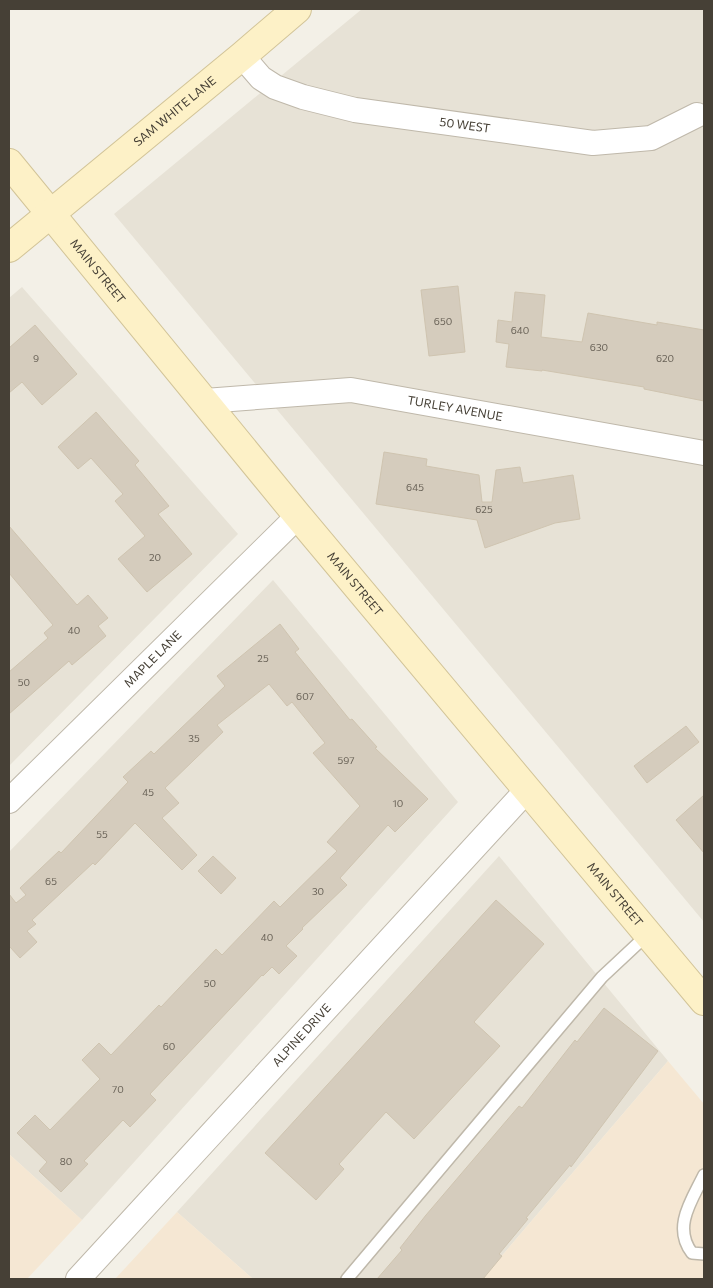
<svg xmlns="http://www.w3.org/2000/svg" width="713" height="1288" viewBox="0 0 713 1288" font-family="Commissioner,sans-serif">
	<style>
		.residential { fill: #e7e2d6 }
		.commercial { fill: #f5e7d3 }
		.building { fill: #d5ccbd; stroke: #cfc4b0 }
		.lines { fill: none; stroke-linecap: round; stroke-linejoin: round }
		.lane-casing { stroke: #bfb8aa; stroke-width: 14 }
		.street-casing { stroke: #bfb8aa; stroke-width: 26 }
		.secondary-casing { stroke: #d2c498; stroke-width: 30 }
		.lane { stroke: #fff; stroke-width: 11 }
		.street { stroke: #fff; stroke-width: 24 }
		.secondary { stroke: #fdf1c7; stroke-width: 28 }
		.labels { text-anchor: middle; stroke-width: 4; stroke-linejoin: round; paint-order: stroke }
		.number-label { font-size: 10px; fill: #6a6358 }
		.street-label { font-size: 12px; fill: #464036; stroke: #fff }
	</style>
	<rect width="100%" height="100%" fill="#f3f0e7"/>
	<path class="residential" d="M362,9H704V922L114,214Z
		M22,287L238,534L9,766V298Z
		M273,580L458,802L82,1220L9,1154V852Z
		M499,856L668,1061L482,1279H253L177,1212Z"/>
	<path class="commercial" d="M668,1061L704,1104V1279H482Z
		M9,1154L82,1220L27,1279H9Z
		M177,1212L253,1279H115Z"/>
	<path class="building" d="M458,286L465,352L429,356L421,290Z
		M515,292L545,295L541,337L582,342L588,313L657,325V322L704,330V401L644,389V387L542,370V371L506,367L509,344L496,342L498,320L512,322Z
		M35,325L77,374L42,405L22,382L9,393V348Z
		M96,412L139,461L135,465L169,506L158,514L192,554L147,592L118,559L145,536L115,501L123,494L91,458L78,469L58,447Z
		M384,452L427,459L426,466L479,475L482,502H492L496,470L520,467L523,483L573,475L580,519L555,523L485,548L477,520L376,504Z
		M9,526L77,605L88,595L108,618L98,626L106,636L72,665L69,661L9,714V672L48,638L44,633L53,625L9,573Z
		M280,624L299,649L295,652L350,720L352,719L377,747L375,748L428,799L395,832L388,825L340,878L347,885L302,928L303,929L286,946L297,956L279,974L272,967L263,976L262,975L150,1094L156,1100L130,1127L123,1120L84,1161L88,1164L61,1192L39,1171L47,1162L17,1133L35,1115L50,1130L100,1079L82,1060L99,1043L111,1055L159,1005L161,1007L216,949L222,955L274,901L280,907L337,851L327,842L360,806L313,753L325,743L292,702L287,706L269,684L217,725L223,732L165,788L179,803L162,818L197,855L182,870L135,823L95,865L93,863L32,920L36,924L27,931L37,942L20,958L10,947L9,948V894L16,903L26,895L20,888L59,851L61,853L128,782L123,777L151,751L154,754L225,686L217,676Z
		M686,726L699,742L647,783L634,766Z
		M704,795V853L676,820Z
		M213,856L236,878L221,894L198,871Z
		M496,900L544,944L474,1022L500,1046L414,1139L386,1112L339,1164L344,1169L316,1200L265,1153Z
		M604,1008L658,1051L571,1167L570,1165L526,1218L528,1219L499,1254L502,1256L483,1279H377L402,1250L400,1248L426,1215L519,1106L522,1108L575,1040L577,1042Z"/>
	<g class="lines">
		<defs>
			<path id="lane" d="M704,1175C692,1200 672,1227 692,1253L704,1254
				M347,1279L602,977L648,934"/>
			<g id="street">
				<path id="s1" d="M242,56L261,78L275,87L303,97L355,110L593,143L651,138L697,115"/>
				<path id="s2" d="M205,401L351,390L704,453"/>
				<path id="s3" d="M9,801L298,516"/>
				<path id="s4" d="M78,1279L527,790"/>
			</g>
			<g id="secondary">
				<path id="s5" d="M9,163L298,516L704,1001"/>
				<path id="s6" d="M9,248L242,56L297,9"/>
			</g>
		</defs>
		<use href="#lane" class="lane-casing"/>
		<use href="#street" class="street-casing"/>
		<use href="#secondary" class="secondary-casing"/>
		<use href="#lane" class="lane"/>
		<use href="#street" class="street"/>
		<use href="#secondary" class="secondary"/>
	</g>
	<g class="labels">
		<g class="number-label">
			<text x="443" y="325">650</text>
			<text x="520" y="334">640</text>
			<text x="599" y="351">630</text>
			<text x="36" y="362">9</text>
			<text x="665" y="362">620</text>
			<text x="415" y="491">645</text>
			<text x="484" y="513">625</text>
			<text x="155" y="561">20</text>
			<text x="74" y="634">40</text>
			<text x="263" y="662">25</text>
			<text x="24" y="686">50</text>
			<text x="305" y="700">607</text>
			<text x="194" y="742">35</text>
			<text x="346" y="764">597</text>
			<text x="148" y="796">45</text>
			<text x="398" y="807">10</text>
			<text x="102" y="838">55</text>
			<text x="51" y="885">65</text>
			<text x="318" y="895">30</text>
			<text x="267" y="941">40</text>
			<text x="210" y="987">50</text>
			<text x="169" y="1050">60</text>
			<text x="118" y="1093">70</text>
			<text x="66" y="1165">80</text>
		</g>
		<g class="street-label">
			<text dy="4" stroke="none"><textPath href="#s6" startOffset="215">SAM WHITE LANE</textPath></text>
			<text dy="4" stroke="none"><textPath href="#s1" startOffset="240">50 WEST</textPath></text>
			<text dy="4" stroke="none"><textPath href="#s5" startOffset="140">MAIN STREET</textPath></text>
			<text dy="4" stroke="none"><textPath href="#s2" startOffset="252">TURLEY AVENUE</textPath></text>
			<text dy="4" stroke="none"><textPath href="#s5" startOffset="545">MAIN STREET</textPath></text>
			<text dy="4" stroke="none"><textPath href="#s3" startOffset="202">MAPLE LANE</textPath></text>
			<text dy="4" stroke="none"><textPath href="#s5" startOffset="950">MAIN STREET</textPath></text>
			<text dy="4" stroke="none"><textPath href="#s4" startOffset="331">ALPINE DRIVE</textPath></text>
		</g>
	</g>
	<rect width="713" height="1288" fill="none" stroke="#464036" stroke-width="20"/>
</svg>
